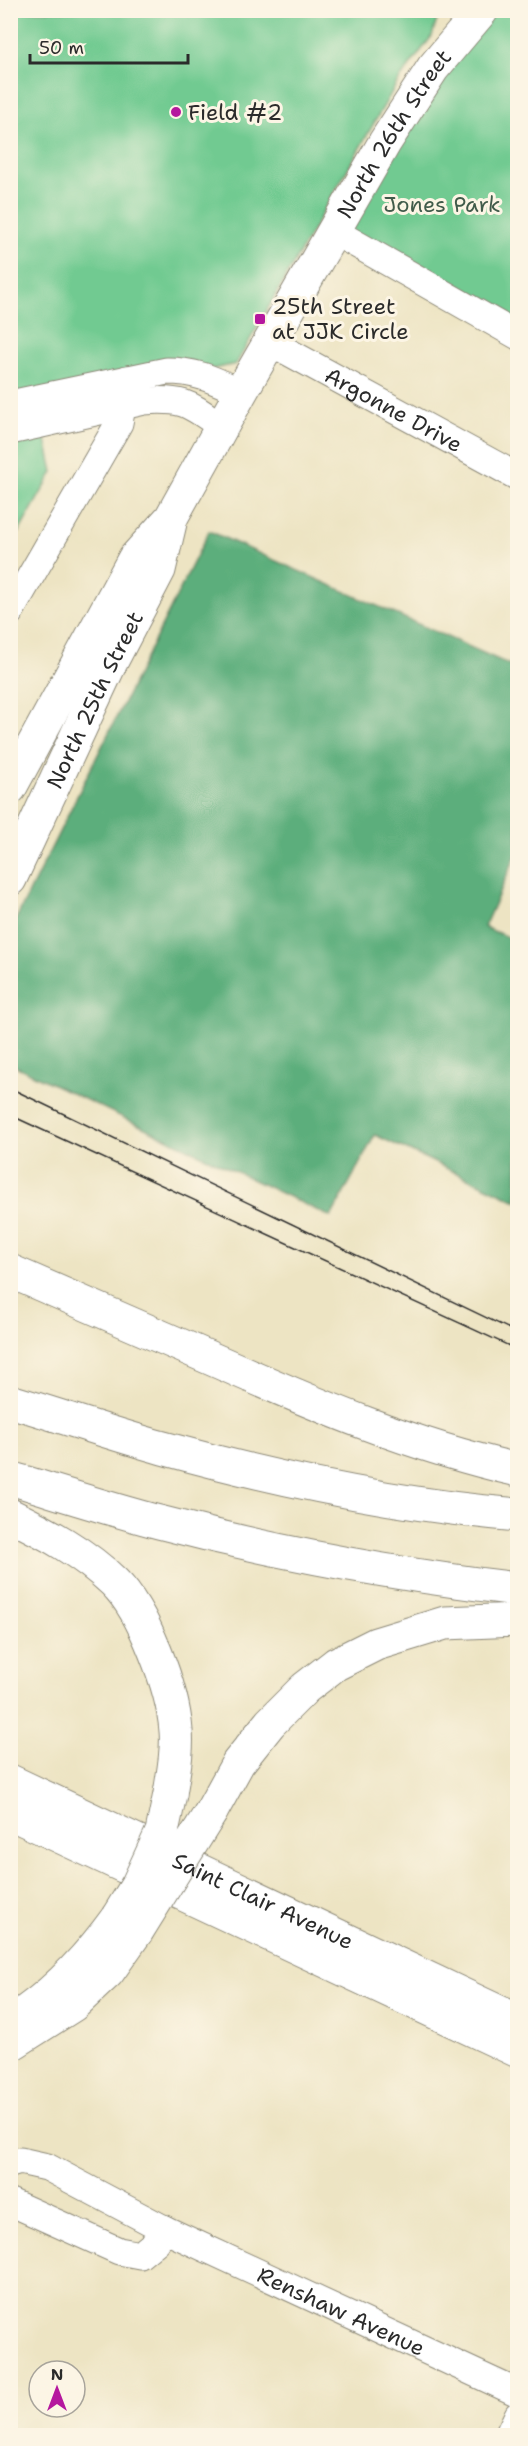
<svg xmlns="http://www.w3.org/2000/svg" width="528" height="2446" viewBox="0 0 528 2446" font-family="'Shantell Sans',sans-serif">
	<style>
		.green { fill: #71ca91; stroke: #4e7a5e; stroke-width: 1.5 }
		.forest { fill: #5cae7b; stroke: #446c53; stroke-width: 1.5 }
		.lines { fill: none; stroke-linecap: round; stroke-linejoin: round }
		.minor-casing { stroke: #8c8877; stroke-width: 29 }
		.major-casing { stroke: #8c8877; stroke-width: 35 }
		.highway-casing { stroke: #8c8877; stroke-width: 35 }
		.minor { stroke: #fff; stroke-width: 27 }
		.major { stroke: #fff; stroke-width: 33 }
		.highway { stroke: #fff; stroke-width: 33 }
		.tram { stroke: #2b2b2b; stroke-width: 1.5 }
		.highway-bridge-casing { stroke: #8c8877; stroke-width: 35; stroke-linecap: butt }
		.highway-bridge { stroke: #fff; stroke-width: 33 }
		.poi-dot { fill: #b5179e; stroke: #fcf5e5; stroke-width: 2 }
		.labels { text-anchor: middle; stroke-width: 6; stroke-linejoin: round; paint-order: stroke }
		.poi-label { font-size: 22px; fill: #2b2b2b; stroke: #fcf5e5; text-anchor: start }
		.street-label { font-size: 22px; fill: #2b2b2b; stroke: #fcf5e5 }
		.park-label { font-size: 22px; fill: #405b4a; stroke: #fcf5e5 }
	</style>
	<rect width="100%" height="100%" fill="#fcf5e5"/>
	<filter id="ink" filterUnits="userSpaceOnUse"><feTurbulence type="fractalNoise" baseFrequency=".0167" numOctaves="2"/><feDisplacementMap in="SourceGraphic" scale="12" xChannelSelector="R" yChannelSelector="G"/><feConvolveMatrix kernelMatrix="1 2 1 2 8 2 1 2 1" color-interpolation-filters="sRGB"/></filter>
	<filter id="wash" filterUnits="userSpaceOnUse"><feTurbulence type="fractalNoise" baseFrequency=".008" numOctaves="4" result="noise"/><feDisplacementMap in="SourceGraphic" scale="24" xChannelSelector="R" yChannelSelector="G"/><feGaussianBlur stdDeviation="1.35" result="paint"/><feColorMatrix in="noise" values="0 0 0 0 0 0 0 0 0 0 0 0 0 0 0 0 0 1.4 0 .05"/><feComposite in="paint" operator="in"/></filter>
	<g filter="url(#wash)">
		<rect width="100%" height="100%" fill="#ede4c3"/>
		<path class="green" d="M440,10L432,36L397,83L236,364L213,369L187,360L45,435L53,472L16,537L11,541L10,11Z
			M482,11H517V336L335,232Z"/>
		<path class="forest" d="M209,531L517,668V853L484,927L517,941V1201L375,1135L331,1217L11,1064V929Z"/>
	</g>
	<g filter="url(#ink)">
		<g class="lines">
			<defs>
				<g id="minor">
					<path d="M335,232L518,336"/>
					<path id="s1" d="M270,342L518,477"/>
					<path d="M10,404L167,371C197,371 214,380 241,392"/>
					<path d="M10,431L144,401C185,398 189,404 222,427"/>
					<path d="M10,612L119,423L127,379"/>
					<path id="s2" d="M10,2164L20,2161L47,2167L164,2229L518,2393"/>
					<path d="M10,2202L119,2251L140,2255L157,2241L164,2229"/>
					<path d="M508,2436L518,2415"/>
				</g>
				<g id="major">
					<path id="s3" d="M10,788L134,559L171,518L241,392L385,142L433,68L482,10"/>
					<path id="s4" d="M10,879L109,666L159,570L170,523"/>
					<path id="s5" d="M10,1781L518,2021"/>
					<path d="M10,1813L518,2051"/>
				</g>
				<path id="highway" d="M10,1271C80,1301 149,1332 219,1362C316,1405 413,1446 518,1470
					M10,1401C61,1416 112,1434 163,1448C279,1480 398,1505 518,1515
					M10,1478C60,1493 109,1509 159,1522C277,1553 396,1575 518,1589
					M10,1515C47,1533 84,1553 114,1582C144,1611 173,1689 176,1731C178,1752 173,1774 170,1794
					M211,1812L238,1763L270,1723L305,1688L336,1664L376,1644L445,1623L518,1620
					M27,2011C63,1985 91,1954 117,1918
					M10,2045L73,2005L108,1972L137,1931"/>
			</defs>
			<use href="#minor" class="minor-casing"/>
			<use href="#major" class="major-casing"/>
			<use href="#highway" class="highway-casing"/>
			<use href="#minor" class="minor"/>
			<use href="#major" class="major"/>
			<use href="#highway" class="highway"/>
			<path class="tram" d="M10,1088L518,1333
				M10,1115L518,1350"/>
			<defs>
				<path id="highway-bridge" d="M117,1918L138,1884L162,1832L170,1794
					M137,1931L211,1812"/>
			</defs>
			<use href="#highway-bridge" class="highway-bridge-casing"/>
			<use href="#highway-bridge" class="highway-bridge"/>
		</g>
	</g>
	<g class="poi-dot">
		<circle cx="176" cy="112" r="6"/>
		<rect x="254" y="313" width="12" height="12" rx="3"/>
	</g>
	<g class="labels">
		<g class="poi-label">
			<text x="188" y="120">Field #2</text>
			<text x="272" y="314">25th Street<tspan x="272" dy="25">at JJK Circle</tspan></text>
		</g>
		<g class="street-label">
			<text dy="8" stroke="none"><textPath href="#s3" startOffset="760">North 26th Street</textPath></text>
			<text dy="8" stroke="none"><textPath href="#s1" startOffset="141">Argonne Drive</textPath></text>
			<text dy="8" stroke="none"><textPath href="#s4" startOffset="198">North 25th Street</textPath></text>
			<text dy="8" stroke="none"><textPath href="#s5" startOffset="280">Saint Clair Avenue</textPath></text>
			<text dy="8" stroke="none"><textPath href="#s2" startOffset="366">Renshaw Avenue</textPath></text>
		</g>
		<g class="park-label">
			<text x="442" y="212">Jones Park</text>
		</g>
	</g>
	<rect width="528" height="2446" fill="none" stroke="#fcf5e5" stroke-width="36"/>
	<g transform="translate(57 2389)"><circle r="28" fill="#fcf5e5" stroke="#a8a49b" stroke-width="1.5"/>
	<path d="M0-4.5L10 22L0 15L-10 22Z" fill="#b5179e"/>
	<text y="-9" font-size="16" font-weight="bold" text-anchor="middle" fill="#2b2b2b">N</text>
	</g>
	<path d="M30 54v9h158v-9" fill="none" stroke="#2b2b2b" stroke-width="3"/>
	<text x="39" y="54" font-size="18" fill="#2b2b2b" stroke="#fcf5e5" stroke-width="4.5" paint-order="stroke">50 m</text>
</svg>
